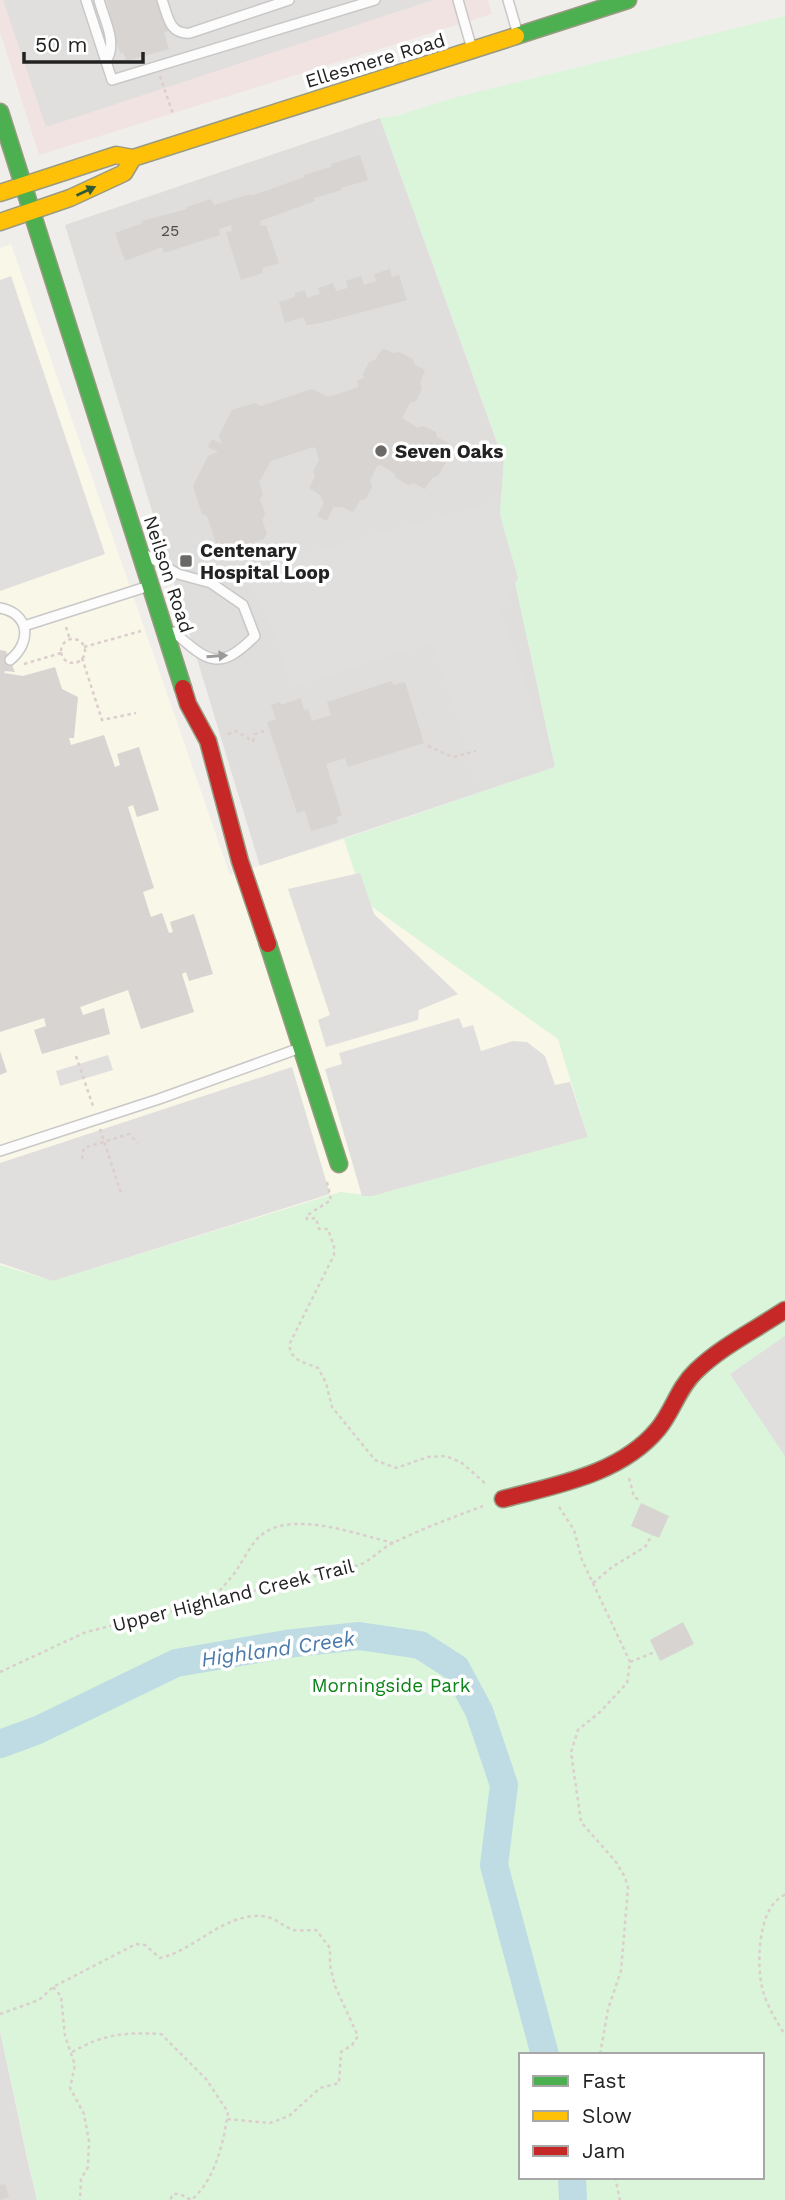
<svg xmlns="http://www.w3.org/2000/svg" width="785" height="2200" viewBox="0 0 785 2200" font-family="'Work Sans',sans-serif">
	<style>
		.residential { fill: #dfdedc }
		.commercial { fill: #f1e3e1 }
		.education { fill: #f8f7e8 }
		.park { fill: #daf5da; fill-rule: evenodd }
		.parking { fill: #e0dfde }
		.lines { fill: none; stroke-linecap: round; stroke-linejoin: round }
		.river { stroke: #bfdbe3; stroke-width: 28 }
		.building { fill: #d7d4d2 }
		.lane-casing { stroke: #c9c8c7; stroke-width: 12 }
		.fast-casing { stroke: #999a82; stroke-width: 19 }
		.slow-casing { stroke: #999a82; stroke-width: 19 }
		.jam-casing { stroke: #999a82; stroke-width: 19 }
		.path { stroke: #dccecd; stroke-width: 2.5; stroke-dasharray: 3.5 3.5; stroke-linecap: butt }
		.lane { stroke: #fdfcfc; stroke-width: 9 }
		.fast { stroke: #4caf50; stroke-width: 16 }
		.slow { stroke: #ffc107; stroke-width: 16 }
		.jam { stroke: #c62828; stroke-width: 16 }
		.oneway { fill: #335a34 }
		.oneway2 { fill: #9a9a9a }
		.poi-dot { fill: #6a6968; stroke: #fff; stroke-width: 2.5 }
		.labels { text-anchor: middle; stroke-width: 7; stroke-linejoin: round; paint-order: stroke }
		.number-label { font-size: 16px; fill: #4f4e4e }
		.street-label { font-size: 19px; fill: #222; stroke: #fff }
		.poi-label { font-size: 19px; font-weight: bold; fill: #222; stroke: #fff; text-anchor: start }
		.park-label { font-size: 19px; fill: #0c8416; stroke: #fff }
		.water-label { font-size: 21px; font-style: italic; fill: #4a7aab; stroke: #fff }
	</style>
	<rect width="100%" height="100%" fill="#f0eeeb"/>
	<path class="residential" d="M380,118L504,462L500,513L555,767L260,866L65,225Z
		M0,2031L27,2158L37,2200H0Z"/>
	<path class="commercial" d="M0,0H488L492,14L39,155L0,32Z"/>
	<path class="education" d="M11,244L230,875L344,839L364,901L558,1039L588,1137L362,1196L340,1192L53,1281L0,1265V248Z"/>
	<path class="park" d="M785,16V2200H37L0,2031V1265L53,1281L341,1192L372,1196L588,1137L558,1039L364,901L344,839L555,767L500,513L504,461L380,118L396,116L457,97ZM521,2055H762V2177H521Z"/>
	<path class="parking" d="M3,0H433L46,127Z
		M11,276L105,554L0,591V280Z
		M496,502L518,578L501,610L552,765L477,782L434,642L291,687L276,633L242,570Z
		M360,873L374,914L458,994L419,1010L418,1020L326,1047L318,1020L330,1015L288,889Z
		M459,1018L463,1028L473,1025L481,1051L513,1041L527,1042L545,1056L555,1085L570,1082L588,1137L372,1196H362L325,1069L342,1064L339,1053Z
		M108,1055L113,1070L60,1086L56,1071Z
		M292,1067L330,1194L53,1281L0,1263V1163Z
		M785,1336V1456L730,1374Z"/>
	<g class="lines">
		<path class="river" d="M0,1744L38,1730L176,1663L286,1644L359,1636L420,1645L456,1668L479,1711L504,1785L494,1865L545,2055
			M572,2177L573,2200"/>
	</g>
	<path class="building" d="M106,0H158L168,31L164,33L169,49L126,61L123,52L120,53L107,13L110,12Z
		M360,155L368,180L341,188L342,190L314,198L315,201L260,221L261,226L266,225L279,263L262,268L263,273L241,280L226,232L232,231L231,225L219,229L220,235L164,253L162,247L125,261L115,233L143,223L142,221L187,209V207L211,199L214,205L251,194V196L305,177L304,175L331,167V164Z
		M390,269L392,277L399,275L407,300L321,323L307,325L303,317L285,323L279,302L295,297V293L305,290L307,298L320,294L318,288L333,283L336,291L348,288L346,281L361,276L364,285L376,281L374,274Z
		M383,348L393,353L399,352L413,359L415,365L425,370L420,383L422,389L416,401L410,403L402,418L418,428L423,426L436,432L437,437L448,443L449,446L444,456L446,462L438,476L432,478L425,489L414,483L408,485L396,478L394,473L380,465L377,466L370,481L372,487L366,499L360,500L354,511L352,512L342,507H333L327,521L317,516L324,503L320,495L309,488L315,477L313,471L319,460L316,449L313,447L271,461L259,482L263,494L260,499L265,514L262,520L267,533L264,539L224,552L218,549L207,516L202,514L193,486L208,456L218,452L208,447L212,439L222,444L219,435L232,410L255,403L261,406L312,389L328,397L359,387L357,381L364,378L363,374L369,362L375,360Z
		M0,650L6,651L15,672L5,671L4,673L23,676L55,667L62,689L78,697L74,738H69L71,745L104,735L115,767L120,765L117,754L139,747L159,810L137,817L133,805L128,807L154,888L143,892L151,917L162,913L169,933L173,932L170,922L194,914L213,974L189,981L186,972L182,974L194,1012L141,1029L128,990L80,1007L83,1015L104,1008L110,1034L42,1054L34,1030L46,1026L44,1018L0,1032Z
		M392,681L393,685L405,682L424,743L348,767L345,758L326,764L342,815L336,817L338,823L311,831L305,811L297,813L267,722L276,719L271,705L280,702L281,705L301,698L304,710L308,709L312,721L331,715L327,702Z
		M0,1051L7,1072L0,1075Z
		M641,1503L669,1516L659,1538L631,1526Z
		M683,1622L694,1644L660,1661L650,1640Z
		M5,2184L9,2197L0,2200V2185Z"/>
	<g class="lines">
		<defs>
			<path id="lane" d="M86,0L112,80L375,0
				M99,0C104,19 118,43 106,61
				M162,0C168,16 169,35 190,33L289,0
				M458,0L472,49
				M508,0L517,31
				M146,555L178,574L211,583L243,605L255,636C219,672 208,662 174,632
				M0,608C30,614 32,642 10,660
				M24,626L149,586
				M0,1151L159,1099L300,1048"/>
			<path id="fast" d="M516,36L628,0
				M0,112L183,688
				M268,944L339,1164"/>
			<path id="slow" d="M0,193L116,155L133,158L516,36
				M0,222L70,198L124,173L133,158"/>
			<path id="jam" d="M183,688L188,704L208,741L240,861L268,944
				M503,1499C556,1485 621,1474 658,1429C673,1411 678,1388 696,1371C722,1346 755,1330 785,1310"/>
		</defs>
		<use href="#lane" class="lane-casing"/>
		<use href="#fast" class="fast-casing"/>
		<use href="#slow" class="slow-casing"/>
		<use href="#jam" class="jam-casing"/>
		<path class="path" d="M160,76L173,114
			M66,627L70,640
			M61 651a12 12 0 1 1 24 0a12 12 0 1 1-24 0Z
			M84,647L141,631
			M82,658L102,720L136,713
			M24,664L61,653
			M228,734L236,731L253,741L255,734L264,731
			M428,746L453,757L476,751
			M76,1056L93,1106
			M100,1129L121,1193
			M82,1159L84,1148L129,1134L138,1143
			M327,1182L331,1200L306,1216L307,1219L316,1218L319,1229H328L334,1247V1255L290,1343C288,1360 304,1362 318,1368L326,1383L332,1407L375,1460L396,1468L428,1457L446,1456L462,1463L487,1485
			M629,1478L634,1497L639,1500
			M559,1507L574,1530L582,1560L630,1662L627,1683L600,1712L578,1730L571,1752L581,1822L616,1862L625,1877L628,1888L621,1971L608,2009L600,2055
			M593,1583L612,1567L645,1547L652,1535
			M210,1601C220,1590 230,1580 238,1568C244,1558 251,1545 259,1537C290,1508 357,1535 394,1543
			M630,1662L655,1652
			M0,1672L86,1632L359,1565C371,1561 379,1550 391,1544C421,1529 451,1518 483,1506
			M785,1895C757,1906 756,1967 763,1991C767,2006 777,2022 785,2035
			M53,1987L61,1996L65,2036L75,2065L70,2088L84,2114L89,2141L88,2167L81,2179L80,2200
			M0,2014L39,2000L53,1987L136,1944L145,1945L160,1958C194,1950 218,1919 254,1916C274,1914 280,1926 294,1930C301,1931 310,1930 316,1930L330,1948V1965L335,1986L358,2036L352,2045L341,2052L339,2083L320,2088L289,2116L270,2123L227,2119
			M72,2052C104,2034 125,2032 161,2034L206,2079L228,2112C224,2141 215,2181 191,2200L180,2194H173L170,2200
			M615,2177L620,2200"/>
		<use href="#lane" class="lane"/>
		<use href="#fast" class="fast"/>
		<use href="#slow" class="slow"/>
		<use href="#jam" class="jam"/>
	</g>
	<defs><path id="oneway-solid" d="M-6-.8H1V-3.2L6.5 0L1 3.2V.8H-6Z" transform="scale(1.75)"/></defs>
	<use class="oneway" href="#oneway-solid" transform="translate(86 191) rotate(-25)"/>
	<use class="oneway2" href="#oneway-solid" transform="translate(217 656) rotate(-4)"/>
	<g class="poi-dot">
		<circle cx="381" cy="451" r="7"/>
		<rect x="179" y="554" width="14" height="14" rx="3.5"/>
	</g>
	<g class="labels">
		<g class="number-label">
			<text x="170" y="236">25</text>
		</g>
		<g class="street-label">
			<text transform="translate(375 60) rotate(-17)" y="7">Ellesmere Road</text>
			<text transform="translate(169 574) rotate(72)" y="7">Neilson Road</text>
			<text transform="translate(233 1595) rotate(-14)" y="7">Upper Highland Creek Trail</text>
		</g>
		<g class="poi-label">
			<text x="395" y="458">Seven Oaks</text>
			<text x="200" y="557">Centenary<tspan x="200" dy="22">Hospital Loop</tspan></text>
		</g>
		<g class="park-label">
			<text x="391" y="1692">Morningside Park</text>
		</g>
		<g class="water-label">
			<text transform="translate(278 1649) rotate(-8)" y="7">Highland Creek</text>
		</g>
	</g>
	<rect x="519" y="2053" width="245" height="126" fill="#ffffff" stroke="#a7a7a7" stroke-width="2"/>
	<rect x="533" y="2076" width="35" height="10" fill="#4caf50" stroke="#a7a7a7" stroke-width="2"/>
	<text x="582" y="2088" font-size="21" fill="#222222">Fast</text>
	<rect x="533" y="2111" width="35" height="10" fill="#ffc107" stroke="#a7a7a7" stroke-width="2"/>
	<text x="582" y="2123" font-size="21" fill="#222222">Slow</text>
	<rect x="533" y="2146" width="35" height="10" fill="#c62828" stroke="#a7a7a7" stroke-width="2"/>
	<text x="582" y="2158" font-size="21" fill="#222222">Jam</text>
	<path d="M24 52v10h119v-10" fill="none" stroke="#222222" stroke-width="3.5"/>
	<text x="35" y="52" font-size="21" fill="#222222" stroke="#ffffff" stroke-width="5" paint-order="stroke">50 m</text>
</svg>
